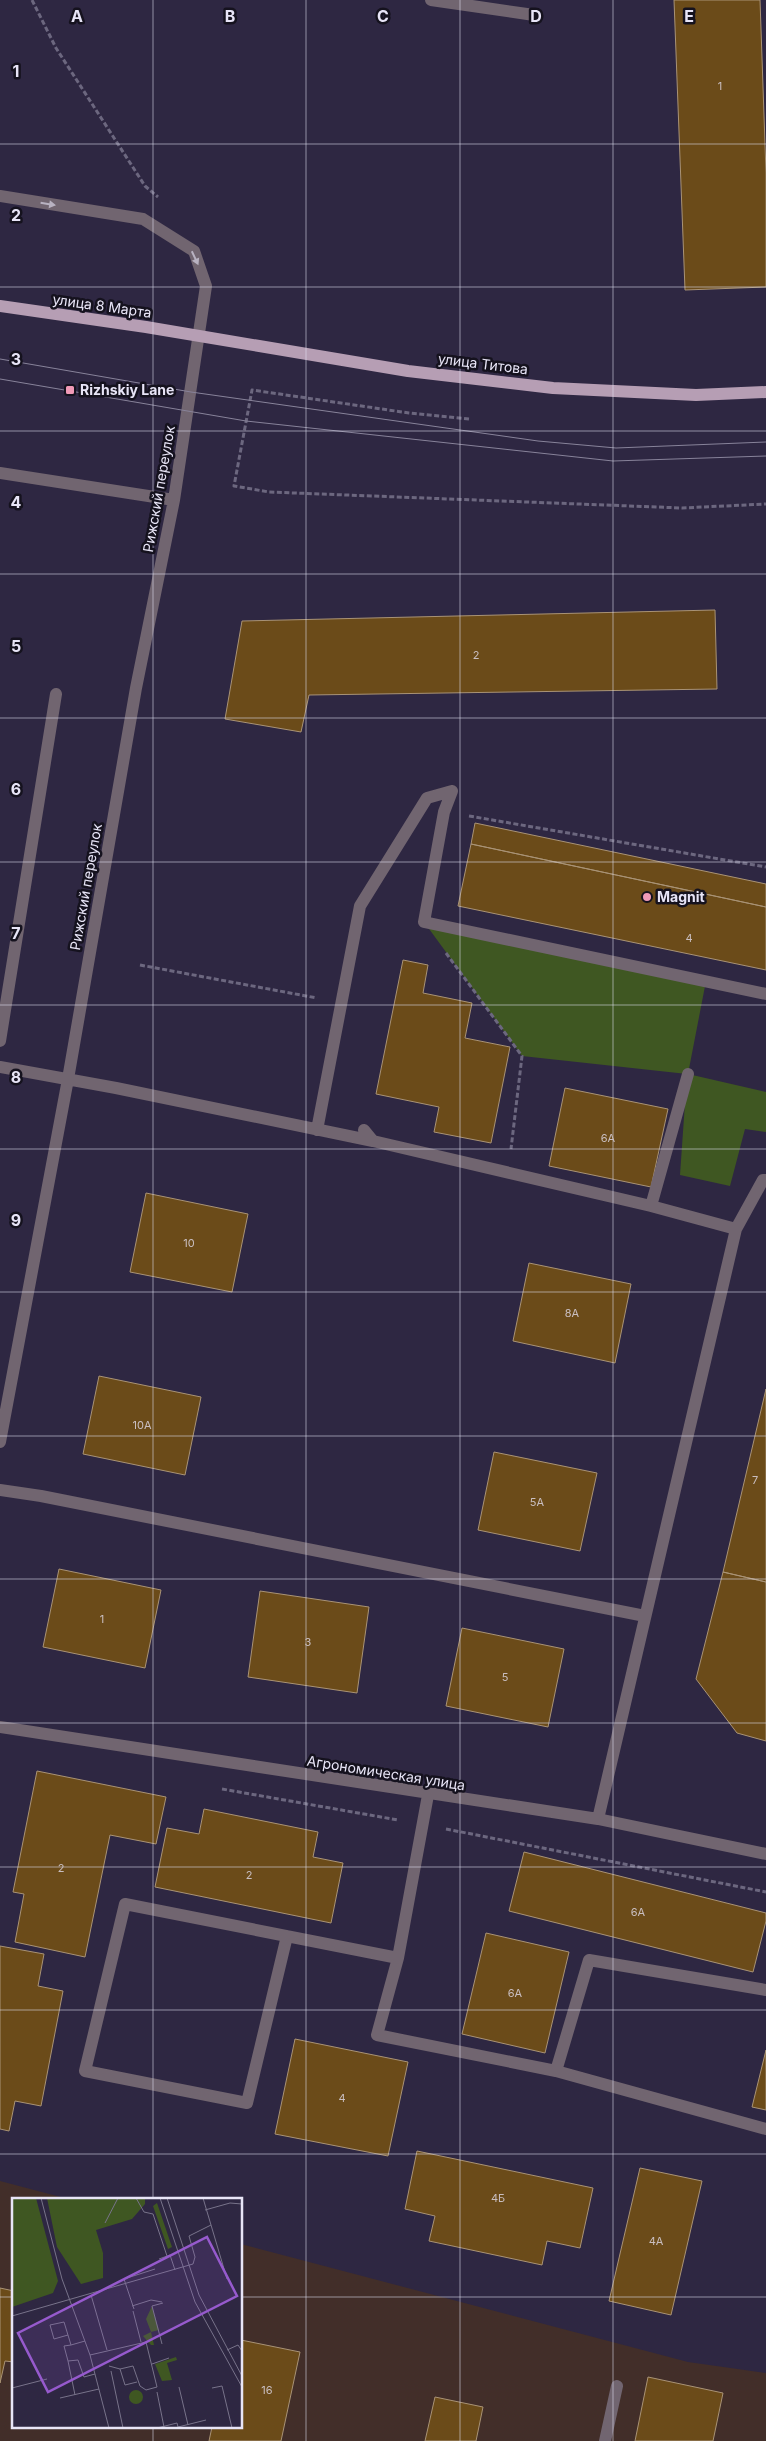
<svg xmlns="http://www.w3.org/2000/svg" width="766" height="2441" viewBox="0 0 766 2441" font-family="Inter,sans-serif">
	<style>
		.medical { fill: #422e29 }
		.green { fill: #3f5722 }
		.building { fill: #6b4b19; stroke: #a99376 }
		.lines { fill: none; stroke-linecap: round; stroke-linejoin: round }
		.path { stroke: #6c677f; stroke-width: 3; stroke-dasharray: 5 2.5; stroke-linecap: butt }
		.minor { stroke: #716570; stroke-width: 12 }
		.major { stroke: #b69eb4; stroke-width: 12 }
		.tram { stroke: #88839a; stroke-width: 1 }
		.oneway { fill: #b8b2c1 }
		.grid { fill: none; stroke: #e8e5f7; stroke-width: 1; stroke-opacity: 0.55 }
		.poi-dot { fill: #f09ab7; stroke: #15121e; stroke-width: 2 }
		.labels { text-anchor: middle; stroke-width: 5; stroke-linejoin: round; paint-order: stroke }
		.number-label { font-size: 11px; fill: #c9bec0 }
		.street-label { font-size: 14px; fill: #e8e5f7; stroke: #15121e }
		.poi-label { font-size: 14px; font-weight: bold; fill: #e8e5f7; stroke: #15121e; text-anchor: start }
		.inset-road { fill: none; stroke: #78738a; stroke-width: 1 }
		.view { fill: #965acd; fill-opacity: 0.15; stroke: #965acd; stroke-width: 2.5 }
		.inset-edge { fill: none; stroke: #e8e5f7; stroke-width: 2.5 }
		.grid-label { font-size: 16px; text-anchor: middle; font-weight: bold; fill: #e8e5f7; stroke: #15121e; stroke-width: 5; stroke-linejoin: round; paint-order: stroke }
	</style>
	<rect width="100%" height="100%" fill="#2e2742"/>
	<path class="medical" d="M0,2181L72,2200H14V2427H241V2244L688,2362L766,2373V2441H0Z"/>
	<path class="green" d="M424,922L706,981L688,1074L766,1092V1132L745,1129L730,1186L680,1175L687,1074L522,1056Z"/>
	<path class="building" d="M674,0H760L766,173V287L685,290Z
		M715,610L717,689L309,695L301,732L225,719L242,621Z
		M475,823L766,884V907L471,844Z
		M471,844L766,907V970L458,906Z
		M403,960L428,965L423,993L472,1003L465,1038L510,1047L491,1143L434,1132L439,1107L376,1094Z
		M565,1088L668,1109L651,1187L549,1166Z
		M146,1193L248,1214L232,1292L130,1272Z
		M529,1263L631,1284L615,1363L513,1341Z
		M99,1376L201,1397L185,1475L83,1454Z
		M766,1389V1582L723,1572Z
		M494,1452L597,1473L580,1551L478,1530Z
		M59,1569L161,1590L145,1668L43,1647Z
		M723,1572L766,1582V1741L737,1733L696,1679Z
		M260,1591L369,1607L357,1693L248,1677Z
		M462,1628L564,1649L548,1727L446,1706Z
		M37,1771L166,1797L156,1844L110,1835L85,1957L15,1942L24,1894L13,1892Z
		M204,1809L318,1832L313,1857L343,1863L331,1923L155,1887L167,1828L199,1834Z
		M524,1852L766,1913V1921L753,1972L509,1911Z
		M486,1933L569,1952L545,2053L462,2034Z
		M0,1946L44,1954L38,1986L63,1991L41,2106L15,2101L9,2131L0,2129Z
		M295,2039L408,2062L388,2156L275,2134Z
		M766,2050V2110L752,2107Z
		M417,2151L593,2188L580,2248L547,2241L542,2265L429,2241L435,2216L405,2209Z
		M640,2168L702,2181L671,2315L609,2301Z
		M0,2288L14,2291V2362L5,2361L0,2383Z
		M241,2340L300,2352L281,2441H209L212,2427H241Z
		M648,2377L723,2393L713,2441H635Z
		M435,2397L483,2407L476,2441H425Z"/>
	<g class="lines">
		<path class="path" d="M32,0L56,48L145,186L158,197
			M469,419L409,413L252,390L234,486L269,492L682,508L766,504
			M469,816L766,867
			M446,953L522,1056L511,1149
			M140,965L317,998
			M222,1789L398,1820
			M446,1829L766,1892"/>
		<path class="minor" d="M431,0L534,15
			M0,196L143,219L194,251L206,286L174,500L136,688L68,1079L0,1442
			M0,473L174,500
			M452,791L444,812L424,922L766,994
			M0,1041L56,694
			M0,1067L116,1088L373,1141L364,1130
			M317,1130L360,906L427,798L452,791
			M373,1141L651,1206L736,1229
			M651,1206L688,1074
			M0,1490L41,1496L645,1616
			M0,1727L598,1819L766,1854
			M598,1819L736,1229L763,1180H766
			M287,1936L247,2103L85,2071L125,1904L398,1958L428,1795
			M398,1958L377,2035L556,2071L589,1960L766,1990
			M556,2071L766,2129
			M605,2441L617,2386"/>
		<path class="major" d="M0,306L146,327L408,371L553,388L696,395L766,392"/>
		<path class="tram" d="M0,359L191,392L538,441L616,448L766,442
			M0,379L246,421L613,461L766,456"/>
	</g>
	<defs><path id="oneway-solid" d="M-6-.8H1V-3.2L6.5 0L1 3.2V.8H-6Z" transform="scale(1.25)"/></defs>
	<g class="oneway">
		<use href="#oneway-solid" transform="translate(48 204) rotate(9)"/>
		<use href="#oneway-solid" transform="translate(195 258) rotate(65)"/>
	</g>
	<path class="grid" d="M153,0V2200M306,0V2441M460,0V2441M613,0V2441M0,144H766M0,287H766M0,431H766M0,574H766M0,718H766M0,862H766M0,1005H766M0,1149H766M0,1292H766M0,1436H766M0,1579H766M0,1723H766M0,1867H766M0,2010H766M0,2154H766M0,2297H14M241,2297H766M153,2427V2441"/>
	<g class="poi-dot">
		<rect x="65" y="385" width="10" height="10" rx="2.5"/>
		<circle cx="647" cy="897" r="5"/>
	</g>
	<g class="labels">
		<g class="number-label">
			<text x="720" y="90">1</text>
			<text x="476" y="659">2</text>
			<text x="689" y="942">4</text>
			<text x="608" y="1142">6А</text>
			<text x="189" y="1247">10</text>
			<text x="572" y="1317">8А</text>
			<text x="142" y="1429">10А</text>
			<text x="755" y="1484">7</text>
			<text x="537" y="1506">5А</text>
			<text x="102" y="1623">1</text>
			<text x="308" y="1646">3</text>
			<text x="505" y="1681">5</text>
			<text x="61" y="1872">2</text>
			<text x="249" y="1879">2</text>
			<text x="638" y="1916">6А</text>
			<text x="515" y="1997">6А</text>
			<text x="342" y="2102">4</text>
			<text x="498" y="2202">4Б</text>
			<text x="656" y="2245">4А</text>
			<text x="267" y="2394">16</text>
		</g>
		<g class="street-label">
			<text transform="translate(102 306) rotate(8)" y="5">улица 8 Марта</text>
			<text transform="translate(483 364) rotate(7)" y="5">улица Титова</text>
			<text transform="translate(159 489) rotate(-80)" y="5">Рижский переулок</text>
			<text transform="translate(86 887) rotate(-80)" y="5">Рижский переулок</text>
			<text transform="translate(386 1773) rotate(9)" y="5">Агрономическая улица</text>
		</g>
		<g class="poi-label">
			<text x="80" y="395">Rizhskiy Lane</text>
			<text x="657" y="902">Magnit</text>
		</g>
	</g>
	<g transform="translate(12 2198)">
		<rect width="230" height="230" fill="#2e2742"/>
		<path d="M0,0H24L46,83L41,95L0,109ZM35,0H133V6L120,21L84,32L91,55V80L69,86L45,49ZM145,5L160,49L156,51L141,8ZM140,108L147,132L139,134L142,147H139L131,138L139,134L134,121ZM164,159L165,162L155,165L160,182L150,183L143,166ZM117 199a7 7 0 1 1 14 0a7 7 0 1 1-14 0Z" fill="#3f5722"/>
		<path class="inset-road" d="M29,0L50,81L78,157L97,230M124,0L132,14L141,16L155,58M148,0L183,104L230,189M155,0L187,97L230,178M191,0L215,81M193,12L218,5L230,6M93,25L106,0M147,61L158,57L163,72M79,97L95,152M120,108L139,102L150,104M122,111L112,81L143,71M121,113L129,144M0,118L181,66L183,59L177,38L199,27M56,137L42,141L38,127L52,124L59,147L73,143M150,146L140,108L151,105M59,147L52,148L56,163L66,162L72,179L83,176M215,152L226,147L230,153M78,157L134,144L145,189L134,192L128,188L121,168L108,171L97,168M56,163L63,197M140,166L157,160M108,171L113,187L125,184M99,173L111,230M167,189L176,227M0,190L35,181M200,190L210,188L220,230M145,194L152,229M48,200L87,191M145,230L165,225L166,229L194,222"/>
		<path class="view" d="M195,39L225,98L36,194L6,135Z"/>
		<rect width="230" height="230" class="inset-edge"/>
	</g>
	<g class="grid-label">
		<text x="77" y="22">A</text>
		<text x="230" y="22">B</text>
		<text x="383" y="22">C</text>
		<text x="536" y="22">D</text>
		<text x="689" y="22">E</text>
		<text x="16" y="77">1</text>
		<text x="16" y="221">2</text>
		<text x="16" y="365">3</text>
		<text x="16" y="508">4</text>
		<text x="16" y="652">5</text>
		<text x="16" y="795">6</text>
		<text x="16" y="939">7</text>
		<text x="16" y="1083">8</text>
		<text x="16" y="1226">9</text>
	</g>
</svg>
